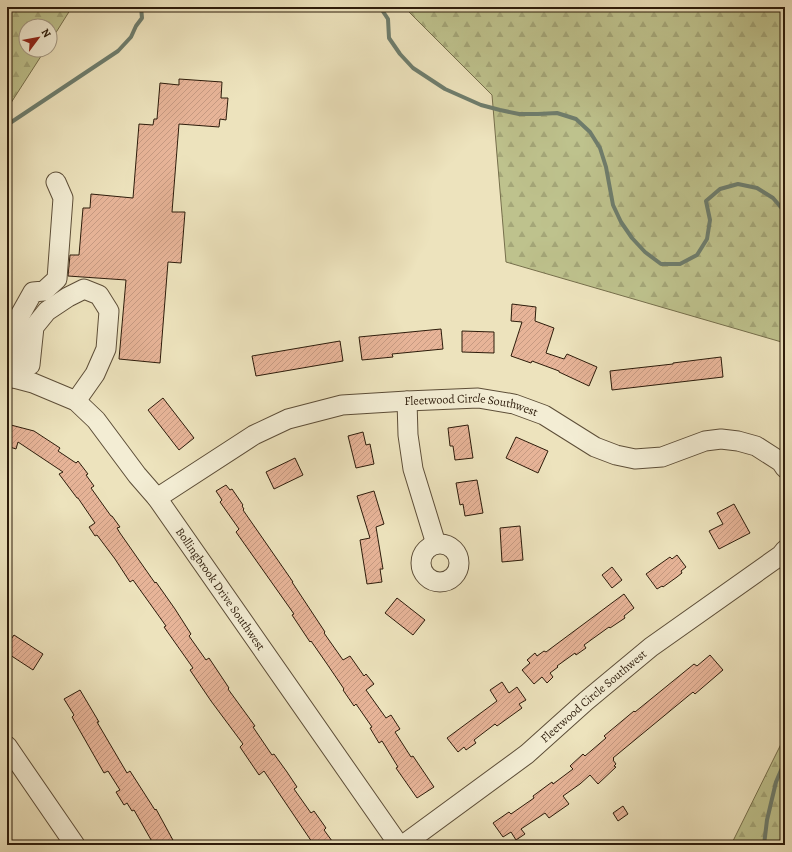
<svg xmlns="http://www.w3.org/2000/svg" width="792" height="852" viewBox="0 0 792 852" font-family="Alegreya,serif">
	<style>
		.forest { fill: url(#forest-firs); stroke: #766f4c }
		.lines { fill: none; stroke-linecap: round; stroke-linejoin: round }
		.stream { stroke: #6e7d6d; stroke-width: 4 }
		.building { fill: url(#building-hatch); stroke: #2d1c0b }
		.minor-casing { stroke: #5d4e38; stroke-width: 21 }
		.minor { stroke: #f3edd4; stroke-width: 19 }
		.labels { text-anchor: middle; stroke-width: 4; stroke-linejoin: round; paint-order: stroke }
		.street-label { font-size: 12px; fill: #2d1c0b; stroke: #f3edd4 }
	</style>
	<defs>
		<pattern id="forest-firs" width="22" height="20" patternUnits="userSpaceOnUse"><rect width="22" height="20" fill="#bec28d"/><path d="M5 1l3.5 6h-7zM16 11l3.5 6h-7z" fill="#a4a678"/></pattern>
		<pattern id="building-hatch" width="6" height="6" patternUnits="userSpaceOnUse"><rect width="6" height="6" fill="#e7b498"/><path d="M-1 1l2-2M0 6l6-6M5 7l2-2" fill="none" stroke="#c69a82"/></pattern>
	</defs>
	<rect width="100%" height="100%" fill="#ede3bd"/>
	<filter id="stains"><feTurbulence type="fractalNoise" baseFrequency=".005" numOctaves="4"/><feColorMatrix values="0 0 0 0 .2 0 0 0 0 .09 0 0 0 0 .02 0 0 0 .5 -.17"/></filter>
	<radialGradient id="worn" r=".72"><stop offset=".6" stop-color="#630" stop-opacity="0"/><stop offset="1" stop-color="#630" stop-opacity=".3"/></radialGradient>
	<path class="forest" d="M7,7H72L50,42V26H26V50H45L7,109Z
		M404,7H785V343L506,262L492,95Z
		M785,736V845H731Z"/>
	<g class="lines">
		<path class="stream" d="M380,7L388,19L389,38L400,54L413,68L445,89L481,105L500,110L519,114H538L557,113L576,119L590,132L600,148L606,167L613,205L621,222L632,238L645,252L661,264H680L697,255L707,239L710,220L706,201L720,189L738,184L757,188L773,198L785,212
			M7,125L118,51L131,37L136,26L142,18L141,7
			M764,845L767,820L776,782L785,761"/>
	</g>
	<path class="building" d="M179,79L222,82L221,98H228L226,120L220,119L219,127L179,124L172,212H185L181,263L168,262L160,363L119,359L126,280L68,276L70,255H79L83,208H90L91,194L133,198L139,124L153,125L154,119H157L160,83L179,85Z
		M512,304L536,307L535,321L554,328L546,353L564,359L567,354L597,367L589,386L559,372V371L532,361L531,363L511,356L522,322L511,321Z
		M441,329L443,349L392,354L393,357L362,360L359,337Z
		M462,331L494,332V353L462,352Z
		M340,341L343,361L256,376L252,356Z
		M721,357L723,377L612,390L610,371L673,364V363Z
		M163,398L194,438L179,450L148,410Z
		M7,424L34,431L60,448L58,451L76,463L78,461L88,474L86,475L94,486L91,488L111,516H112L120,527L117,528L120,533L155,583L156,582L175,609L191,634L189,636L206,660L209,658L229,688L228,689L255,726L253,727L272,755L274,754L287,772L297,787L294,789L311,813L314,811L326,828L324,830L335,845H314L264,771L259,775L240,747L243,744L211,701L190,670L193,668L164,627L166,626L133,580L130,582L115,559L97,535L95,536L89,527L95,523L78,498H77L59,474L63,472L18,442L16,449L7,446Z
		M468,425L473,458L455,460L453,446H450L448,428Z
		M363,432L366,445L370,444L374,464L356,468L348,436Z
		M516,437L548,451L538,473L506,458Z
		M295,458L303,475L274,489L266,472Z
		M477,480L483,513L465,516L463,504L460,505L456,483Z
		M226,485L230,490L232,489L243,505L242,506L244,509L243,510L293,582H292L325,632L324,633L343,660L350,656L364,676L366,674L374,684L366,690L386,718L391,715L400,729L395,732L411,757L413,756L434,787L417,798L396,768L398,767L382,741L379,743L370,728L372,727L356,704L354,706L343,690L344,689L327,664L311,641L310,642L292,615L294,614L236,532L239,529L220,502L222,500L216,491Z
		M374,491L384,524L376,527L383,569H380L382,582L367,584L360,540L370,538L357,496Z
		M734,504L750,533L719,549L709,531L723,524L717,513Z
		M520,526L523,560L502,562L500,528Z
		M677,555L686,567L681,571L682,573L677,577L663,587L662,586L657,589L646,574L670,557L672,559Z
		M612,567L622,580L612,588L602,575Z
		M624,594L634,608L624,616L625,618L610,628L609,627L584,645L586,648L576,655L575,653L557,666L558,667L550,673L553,677L547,683L542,677L534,684L522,670L530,663L527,660L535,653L537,656L544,651L546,652Z
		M397,598L425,620L413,635L385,613Z
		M14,635L43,654L33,670L7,653V645Z
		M710,655L723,670L695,694L693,692L613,758L614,759L613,760L616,764L614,766L616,767L598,784L590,775L580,784L563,796L569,804L549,818L545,813L521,829L525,834L516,840L511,832L503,837L493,823L509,812L511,814L534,798L533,796L552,782L553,784L573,769L570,766L583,754L585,756L606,738L604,736L634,711L635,712L694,664L697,666Z
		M502,682L509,693L517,687L526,700L519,704L522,708L497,726L495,724L474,740L476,743L466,750L464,747L458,752L447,738L497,701L490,690Z
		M80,690L99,722H97L127,773L130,771L155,810L156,809L174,842L169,845H154L134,810L132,811L127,803L124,805L116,792L120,790L108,771L104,773L72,717L74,715L64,699Z
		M623,806L628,814L618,821L613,813Z"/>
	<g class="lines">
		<defs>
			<g id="minor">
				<path d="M17,371L30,365L34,327L47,311L68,297L84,289L99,295L109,311L106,349L95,374L76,401"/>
				<path id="s1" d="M7,377L14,378L33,383L76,401L96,420L137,475L157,498L399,845"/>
				<path d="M14,378L17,371L13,359L19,317L33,292L44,291L57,279L63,198L56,182"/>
				<path d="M407,401L408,435L413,469L436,544"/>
				<path id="s2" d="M157,498L254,435L288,419L342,405L407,401L478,398L514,404L544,415L595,447L616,455L635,459L662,457L705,441L721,439L738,441L756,446L781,462L785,468"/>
				<circle cx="440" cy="563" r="19"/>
				<path d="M7,746L75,845"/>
				<path id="s3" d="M403,845L527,754L586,701L651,647L781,555L785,550"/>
			</g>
		</defs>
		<use href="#minor" class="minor-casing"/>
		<use href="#minor" class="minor"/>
	</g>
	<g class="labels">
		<g class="street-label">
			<text dy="4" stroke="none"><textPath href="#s2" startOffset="339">Fleetwood Circle Southwest</textPath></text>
			<text dy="4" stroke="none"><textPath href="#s1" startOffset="311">Bollingbrook Drive Southwest</textPath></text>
			<text dy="4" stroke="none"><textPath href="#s3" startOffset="242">Fleetwood Circle Southwest</textPath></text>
		</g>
	</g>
	<rect width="792" height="852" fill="none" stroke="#ede3bd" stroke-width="24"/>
	<rect x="8" y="8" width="776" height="836" fill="none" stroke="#2d1c0b" stroke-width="2"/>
	<rect x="12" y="12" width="768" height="828" fill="none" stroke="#2d1c0b"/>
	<g transform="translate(38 38) rotate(58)"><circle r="19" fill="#f3edd4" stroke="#a49984"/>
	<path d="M0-3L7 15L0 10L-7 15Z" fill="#8f2418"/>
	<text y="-6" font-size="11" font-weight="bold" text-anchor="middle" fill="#2d1c0b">N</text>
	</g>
	<rect width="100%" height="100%" filter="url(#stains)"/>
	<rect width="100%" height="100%" fill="url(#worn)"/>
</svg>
